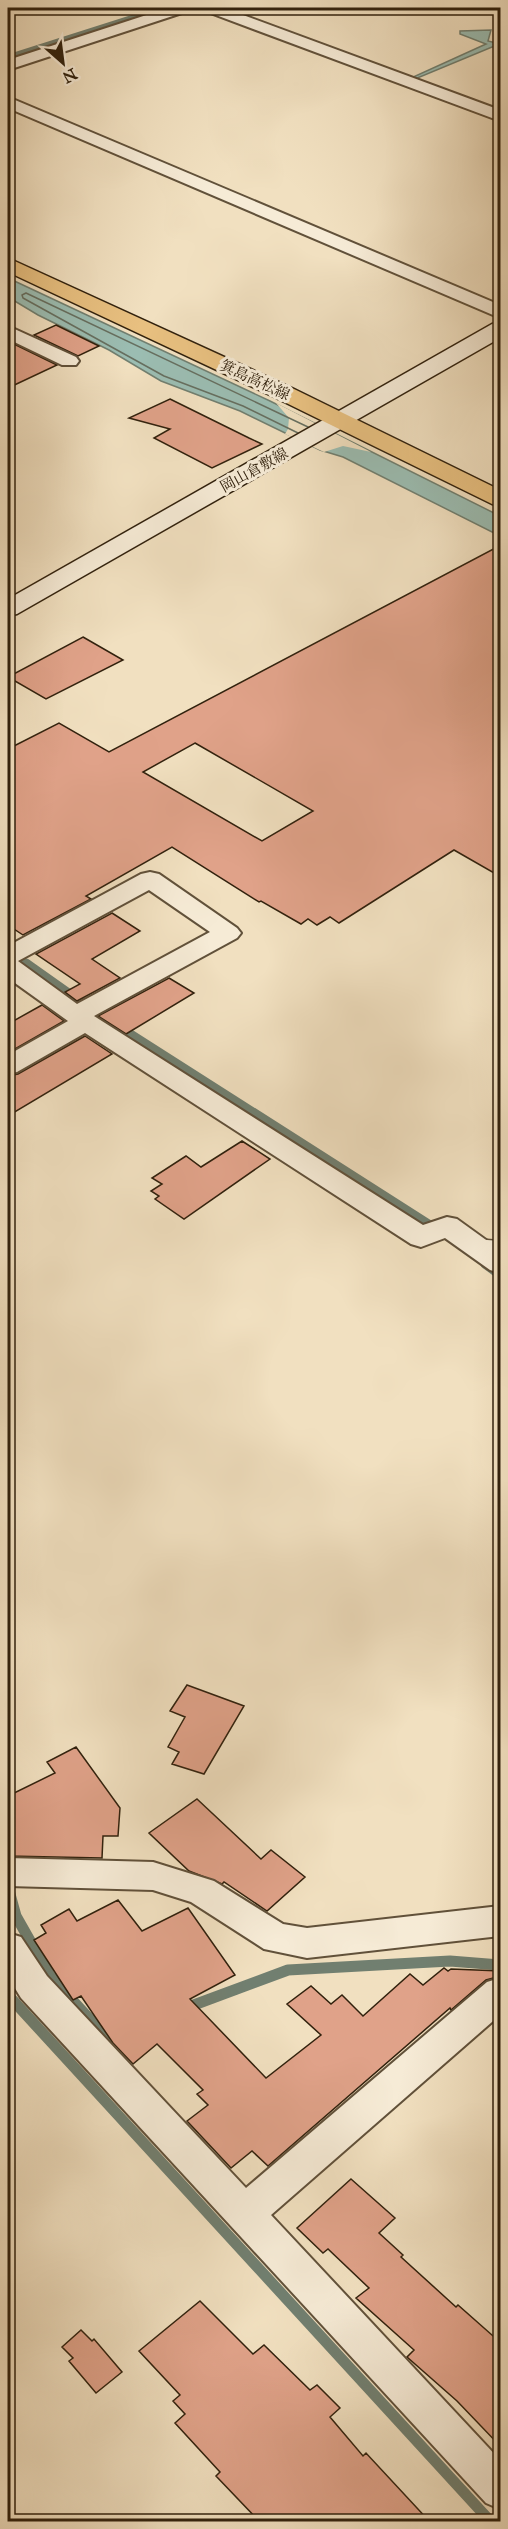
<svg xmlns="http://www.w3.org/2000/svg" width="508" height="2529" viewBox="0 0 508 2529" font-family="'IM FELL Great Primer','Noto Serif JP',serif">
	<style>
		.water { fill: #9bbdb2; stroke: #717f70; stroke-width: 1.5 }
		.pier { fill: #f1e0c0 }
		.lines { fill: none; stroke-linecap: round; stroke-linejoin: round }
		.shore { stroke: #666f60; stroke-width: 1.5 }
		.stream-far3 { stroke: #717f70; stroke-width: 5 }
		.stream-far2 { stroke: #717f70; stroke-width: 7 }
		.stream-far1 { stroke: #717f70; stroke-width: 9 }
		.stream { stroke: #717f70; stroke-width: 11 }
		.building { fill: #e0a289; stroke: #31210d; stroke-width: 1.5; fill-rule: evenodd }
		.lane-casing { stroke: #61513a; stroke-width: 3 }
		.street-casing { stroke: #61513a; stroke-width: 4 }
		.secondary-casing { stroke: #31210d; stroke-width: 3 }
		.primary-casing { stroke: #31210d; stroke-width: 3 }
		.lane { fill: #f6ebd6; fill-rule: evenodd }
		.street { fill: #f6ebd6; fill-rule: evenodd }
		.secondary { fill: #f6ebd6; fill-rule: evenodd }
		.primary { fill: #e8c080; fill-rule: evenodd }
		.labels { text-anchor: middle; stroke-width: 6; stroke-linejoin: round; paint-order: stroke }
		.far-street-label { font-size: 15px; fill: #31210d; stroke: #f6ebd6 }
	</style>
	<rect width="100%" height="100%" fill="#f1e0c0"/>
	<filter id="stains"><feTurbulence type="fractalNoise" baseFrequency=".00333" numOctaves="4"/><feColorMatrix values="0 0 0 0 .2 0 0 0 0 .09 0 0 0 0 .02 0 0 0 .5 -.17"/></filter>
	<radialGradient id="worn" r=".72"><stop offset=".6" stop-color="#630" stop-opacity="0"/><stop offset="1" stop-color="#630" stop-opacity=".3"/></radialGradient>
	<path class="water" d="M491,30L488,41L500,44V47H492L415,79L411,78L486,44L460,34V31Z
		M8,278L270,401L500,516V536L343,457L320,450L240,411L161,381L109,350L38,315L8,297Z"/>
	<path class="pier" d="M276,403L371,452L343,446L324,452L285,434L288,429L289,418Z"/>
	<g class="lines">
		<path class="shore" d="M298,433L243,406L164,376L23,298L22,295L26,293L308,427"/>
		<path class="stream-far3" d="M8,57L162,8"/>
		<path class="stream-far2" d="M8,950L28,964"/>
		<path class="stream-far1" d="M26,963L91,1009
			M118,1026L438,1230
			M485,1264L500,1275"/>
		<path class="stream" d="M8,1887L16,1916L50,1976L109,2040L121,2035
			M8,1995L491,2522
			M183,2009L288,1970L450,1961L500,1965"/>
	</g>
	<path class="building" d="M56,325L99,346L78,356L34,335Z
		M14,344L57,365L8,388V347Z
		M170,399L249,438L262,444L212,468L154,438L170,429L129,418Z
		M501,545V877L454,850L339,923L330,917L317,925L308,919L301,924L261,901L259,902L172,847L86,896L91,899L23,935L8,925V749L59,723L109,752ZM195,743L313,811L262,841L143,772Z
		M83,637L123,660L46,699L8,677Z
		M112,913L140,931L92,959L120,978L77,1001L65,992L80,984L36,954Z
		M169,978L194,993L126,1034L98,1016Z
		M42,1005L64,1021L8,1053V1024Z
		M85,1036L112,1054L8,1116V1076L18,1074Z
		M242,1141L270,1159L184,1219L155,1199L159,1196L151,1191L162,1184L152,1178L186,1156L201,1167Z
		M187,1685L244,1706L204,1774L172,1764L179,1752L168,1747L185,1717L170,1711Z
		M76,1747L120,1808L118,1836H103L102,1858L8,1856V1796L55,1773L47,1762Z
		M197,1799L261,1859L271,1850L305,1877L267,1911L224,1882L222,1884L189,1871L149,1833Z
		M118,1900L142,1931L188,1908L235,1975L190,1999L266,2078L321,2035L287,2004L311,1986L331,2004L342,1995L363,2016L410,1974L423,1985L444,1968L448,1971L451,1969L501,1971V1976L486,1980L451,2010L450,2008L268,2166L252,2151L231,2168L187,2121L208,2105L197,2094L203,2090L157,2044L133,2064L113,2043L81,1996L73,2000L34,1940L46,1933L41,1925L69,1909L77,1921Z
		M351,2179L395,2218L379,2233L403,2255L401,2257L456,2307L458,2305L501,2343V2447L457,2401L407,2357L414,2350L356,2298L369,2288L328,2249L323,2253L297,2228Z
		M200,2301L253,2354L264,2345L310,2390L317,2385L340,2408L330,2417L363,2456L366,2453L430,2522H260L216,2476L220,2472L175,2423L185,2414L173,2401L180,2395L139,2351Z
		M81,2330L92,2341L94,2339L122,2372L96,2393L69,2361L73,2358L62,2347Z"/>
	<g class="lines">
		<defs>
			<path id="lane" d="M474,1239L500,1241V1251L469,1248L467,1244Z"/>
			<path id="street" d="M168,8H190L188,11L8,70V60Z
				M203,8H224L500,110V121L205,11Z
				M8,97L500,305V318L8,108Z
				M8,326L76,357L79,361L76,365H62L8,339Z
				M150,872L159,874L237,928L241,933L237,938L94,1016L423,1225L447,1217L457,1219L500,1250V1273L490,1270L445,1238L421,1247L411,1244L85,1033L17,1072L8,1074V1055L68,1021L8,978V946L141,874ZM149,890L210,932L77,1004L18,961Z
				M8,1858L153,1862L214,1881L283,1924L307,1928L500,1906V1936L307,1958L264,1949L191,1902L153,1890L8,1886Z
				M8,1933L21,1937L47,1976L246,2188L487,1982L500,1978V2015L271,2215L500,2460V2509L486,2503L21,1998L8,1977Z"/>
			<path id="secondary" d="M500,322V338L17,614L8,616V599L492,324Z"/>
			<path id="primary" d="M8,258L290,387L500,490V506L492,504L274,397L8,272Z"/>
		</defs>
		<use href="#lane" class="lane-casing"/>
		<use href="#street" class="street-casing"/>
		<use href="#secondary" class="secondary-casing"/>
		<use href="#primary" class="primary-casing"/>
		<use href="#lane" class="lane"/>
		<use href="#street" class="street"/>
		<use href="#secondary" class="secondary"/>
		<use href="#primary" class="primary"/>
	</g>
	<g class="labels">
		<g class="far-street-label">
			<text transform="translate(255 380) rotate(25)" y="5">箕島高松線</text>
			<text transform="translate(254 470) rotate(-29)" y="5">岡山倉敷線</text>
		</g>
	</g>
	<rect width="508" height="2529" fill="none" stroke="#f1e0c0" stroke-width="30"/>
	<rect x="9" y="9" width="490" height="2511" fill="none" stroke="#31210d" stroke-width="3"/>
	<rect x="15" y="15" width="478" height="2499" fill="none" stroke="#31210d" stroke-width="1.5"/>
	<g transform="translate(63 63) rotate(152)" stroke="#f6ebd6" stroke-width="4.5" paint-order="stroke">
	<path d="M0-4.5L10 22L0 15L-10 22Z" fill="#31210d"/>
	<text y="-9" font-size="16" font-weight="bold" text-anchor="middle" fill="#31210d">N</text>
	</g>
	<rect width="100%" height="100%" filter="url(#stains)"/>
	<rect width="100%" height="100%" fill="url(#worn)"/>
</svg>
